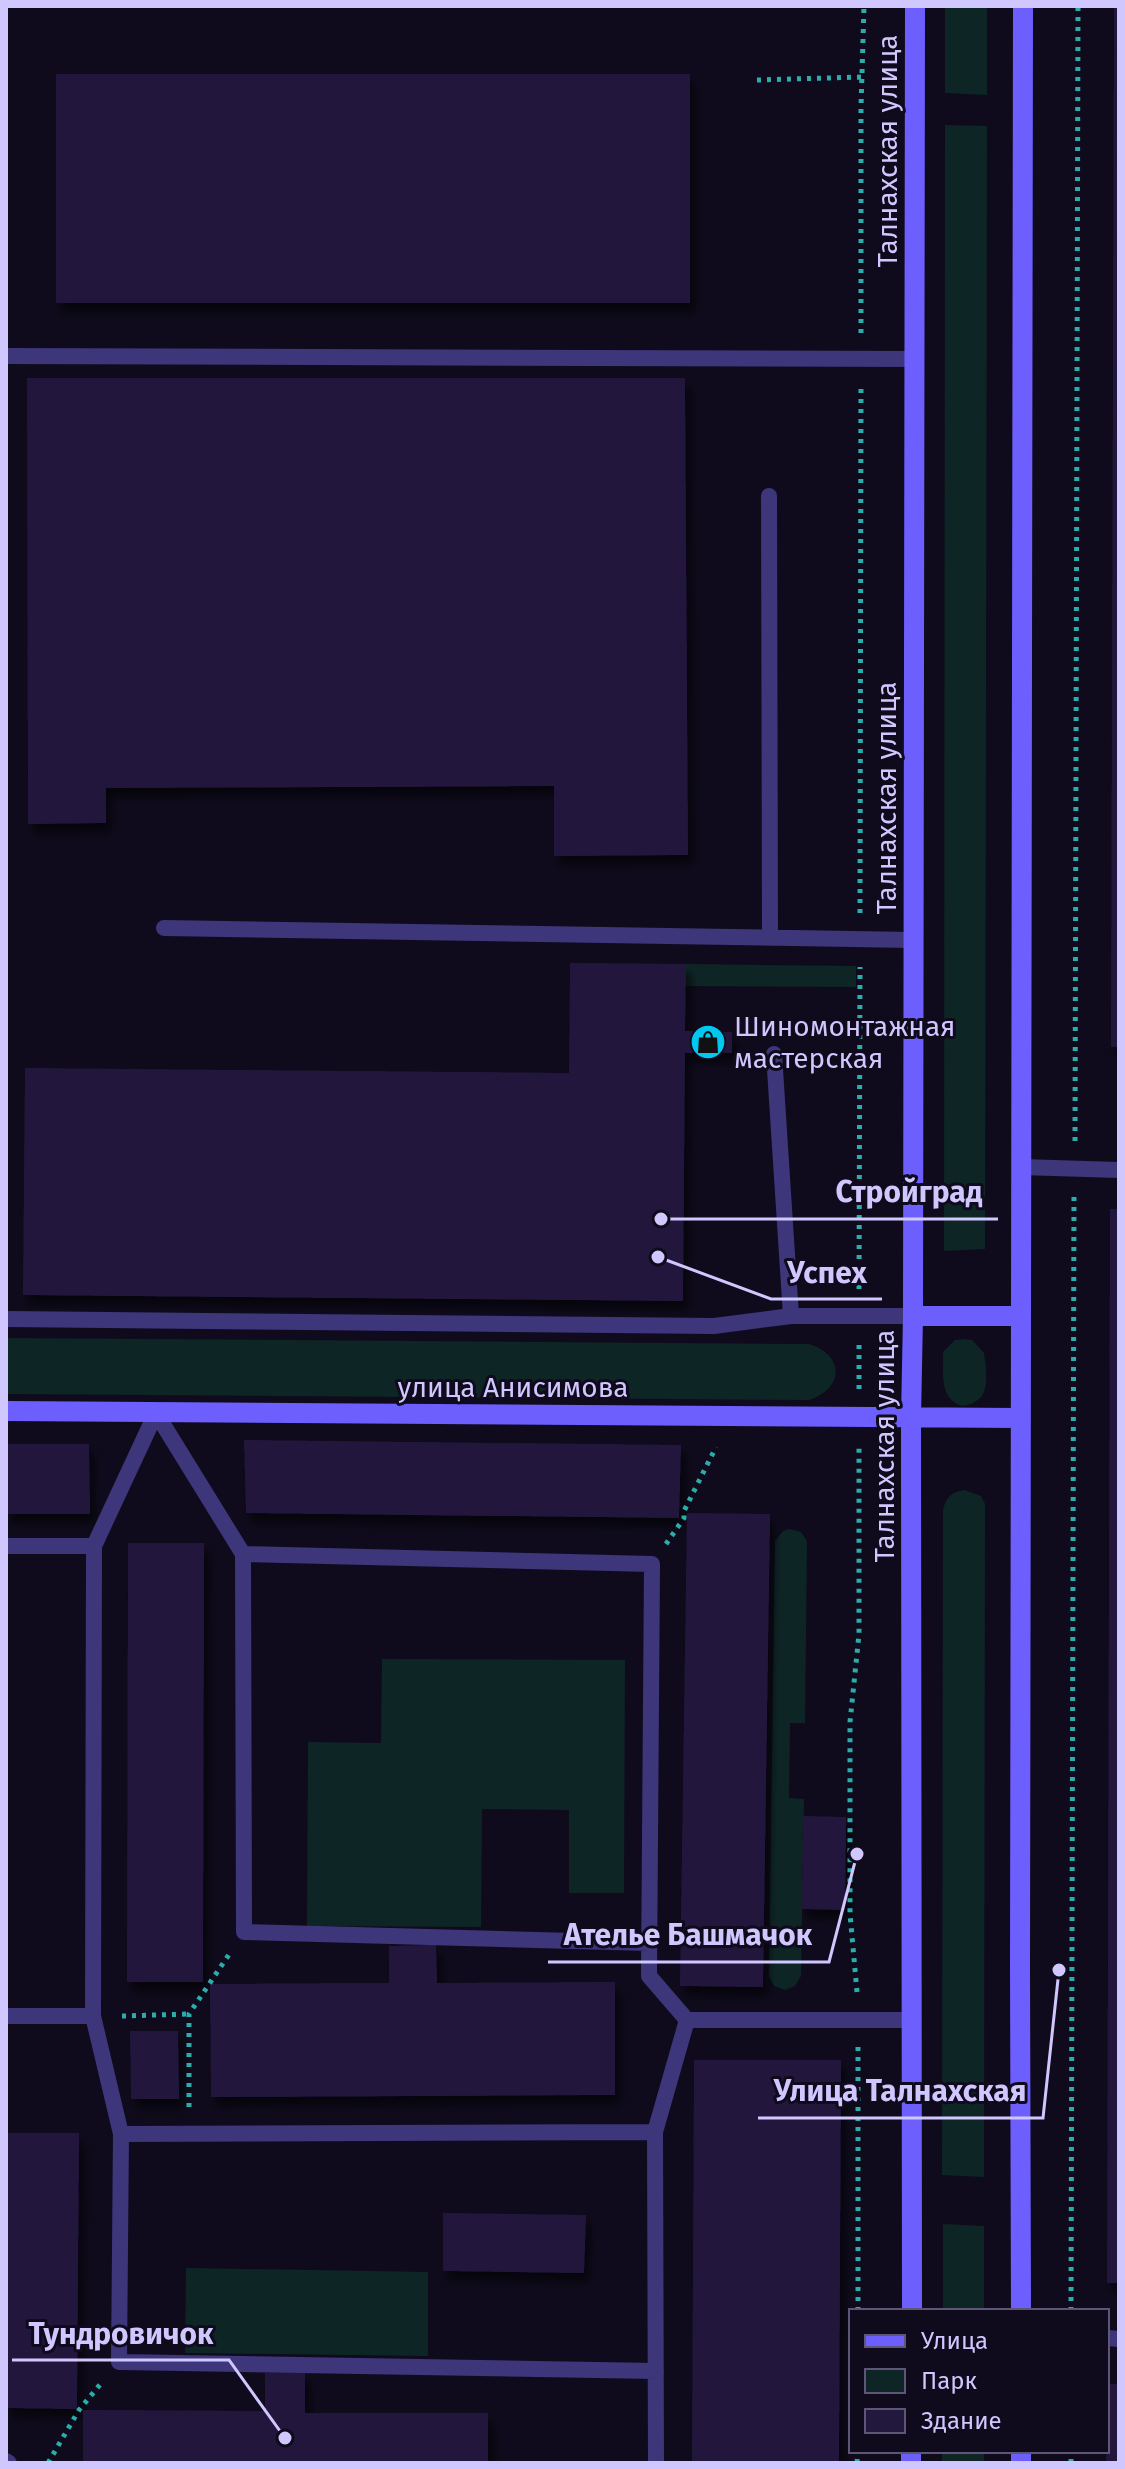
<svg xmlns="http://www.w3.org/2000/svg" width="1125" height="2469" viewBox="0 0 1125 2469" font-family="'Fira Sans',sans-serif">
	<style>
		.green { fill: #0e2526 }
		.building { fill: #22183d; filter: url(#shadow) }
		.lines { fill: none; stroke-linecap: round; stroke-linejoin: round }
		.path { stroke: #2dacac; stroke-width: 5; stroke-dasharray: 4 6; stroke-linecap: butt }
		.lane { stroke: #3d367b; stroke-width: 16 }
		.secondary { stroke: #6d5ffe; stroke-width: 20 }
		.labels { text-anchor: middle; stroke-width: 6; stroke-linejoin: round; paint-order: stroke }
		.street-label { font-size: 28px; fill: #d1c7ff; stroke: #0f0b1c }
		.poi-label { font-size: 28px; fill: #d1c7ff; stroke: #0f0b1c; text-anchor: start }
		.leader { fill: none; stroke: #d1c7ff; stroke-width: 3 }
		.callout-dot { fill: #d1c7ff; stroke: #0f0b1c; stroke-width: 3 }
		.callout-label { font-size: 30px; text-anchor: middle; font-weight: bold; fill: #d1c7ff; stroke: #0f0b1c; stroke-width: 6; stroke-linejoin: round; paint-order: stroke }
	</style>
	<defs>
		<filter id="shadow"><feDropShadow dx="5" dy="9" stdDeviation="4" flood-color="#0009"/></filter>
	</defs>
	<rect width="100%" height="100%" fill="#0f0b1c"/>
	<path class="green" d="M945,6H987V95L945,93Z
		M945,125L987,126L985,1249L944,1251Z
		M686,964L856,966V987L685,986Z
		M6,1338L809,1344C845,1355 844,1389 809,1400L6,1394Z
		M964,1339L972,1340L984,1353C987,1377 992,1402 962,1406C938,1398 944,1373 943,1352L955,1340Z
		M964,1490L981,1496L985,1504L984,2177L942,2175L943,1511C945,1497 952,1492 964,1490Z
		M789,1529L801,1532L807,1541L805,1723H790L789,1798L804,1799L801,1976L795,1986L785,1990L774,1986L769,1976L775,1541L783,1531Z
		M382,1659L625,1660L624,1893H569V1810L482,1809L481,1927L307,1926L308,1742L381,1743Z
		M943,2224L984,2226V2311H943Z
		M186,2268L428,2272V2356L185,2353Z
		M942,2451H984V2463H942Z"/>
	<path class="building" d="M1114,6H1119V1047H1111Z
		M56,74H690V303H56Z
		M27,378H685L688,855L554,856V786L106,788V823L28,824Z
		M570,963L686,964L685,1031L732,1032V1053H685L683,1301L23,1295L25,1068L569,1073Z
		M1110,1209H1119V2283H1107Z
		M244,1440L681,1445L679,1518L246,1513Z
		M6,1444H89L90,1514H6Z
		M687,1513L770,1514L763,1987L680,1986Z
		M128,1543H204L203,1982H127Z
		M803,1816L846,1817L845,1910L802,1909Z
		M436,1945L437,1983L615,1982V2095L211,2097L210,1984L389,1983V1946Z
		M130,2031H178L179,2099H131Z
		M694,2060H841L839,2463H692Z
		M6,2133H79L77,2409L6,2408Z
		M443,2213L586,2215L584,2273L443,2271Z
		M265,2373H305V2413H488V2463H83V2410L265,2411Z
		M1107,2384H1119V2463H1106Z"/>
	<g class="lines">
		<path class="path" d="M757,80L862,77
			M861,333V107L864,6
			M860,913L861,387
			M1075,1141L1078,6
			M859,1289L860,967
			M859,1389V1343
			M666,1544L684,1518V1511L716,1447
			M857,1992L850,1914V1722L859,1634V1447
			M122,2016L189,2014
			M189,2107V2014L230,1953
			M858,2311V2046
			M1071,2311L1074,1195
			M48,2463L79,2410L103,2381
			M857,2463L858,2451
			M1071,2463V2451"/>
		<path class="lane" d="M6,356L914,359
			M769,496L770,937
			M164,928L913,940
			M774,1054L791,1316H913
			M1021,1167L1119,1170
			M6,1319L714,1326L791,1316
			M156,1413L94,1546L93,2016L121,2134L119,2362L656,2371
			M156,1413L243,1554L244,1932L650,1943
			M6,1546H94
			M243,1554L652,1564L649,1976L687,2020H913
			M6,2016H93
			M121,2134L655,2132
			M1107,2338L1119,2339
			M6,2461L9,2463
			M656,2463L655,2132L687,2020"/>
		<path class="secondary" d="M913,1316H1021
			M6,1411L1021,1418
			M912,2311L911,1417L913,1316L915,6
			M1021,2311L1020,1967L1023,6
			M911,2463V2451
			M1021,2463V2451"/>
	</g>
	<defs>
		<symbol id="shop-disc" viewBox="-11 -11 22 22"><circle r="9.5" fill="#02c8f0" stroke="#0f0b1c"/><path d="M-5-2.5h2.3a2.7 3.5 0 0 1 5.4 0H5L5.5 6h-11ZM-1.5-2.5h3a1.5 2.3 0 0 0-3 0Z" fill="#111"/></symbol>
	</defs>
	<g fill-rule="evenodd">
		<use href="#shop-disc" x="688" y="1022" width="40" height="40"/>
	</g>
	<g class="labels">
		<g class="street-label">
			<text transform="translate(887 151) rotate(-90)" y="10">Талнахская улица</text>
			<text transform="translate(886 798) rotate(-90)" y="10">Талнахская улица</text>
			<text x="513" y="1397">улица Анисимова</text>
			<text transform="translate(884 1446) rotate(-90)" y="10">Талнахская улица</text>
		</g>
		<g class="poi-label">
			<text x="734" y="1036">Шиномонтажная<tspan x="734" dy="32">мастерская</tspan></text>
		</g>
	</g>
	<path class="leader" d="M661 1219L819 1219H998M658 1257L771 1299H882M857 1854L829 1962H548M1059 1970L1043 2118H758M285 2438L229 2360H12"/>
	<g class="callout-dot">
		<circle cx="661" cy="1219" r="8"/>
		<circle cx="658" cy="1257" r="8"/>
		<circle cx="857" cy="1854" r="8"/>
		<circle cx="1059" cy="1970" r="8"/>
		<circle cx="285" cy="2438" r="8"/>
	</g>
	<g class="callout-label">
		<text x="909" y="1202">Стройград</text>
		<text x="827" y="1283">Успех</text>
		<text x="688" y="1945">Ателье Башмачок</text>
		<text x="900" y="2101">Улица Талнахская</text>
		<text x="121" y="2344">Тундровичок</text>
	</g>
	<rect width="1125" height="2469" fill="none" stroke="#d1c7ff" stroke-width="16"/>
	<rect x="849" y="2309" width="260" height="144" fill="#0f0b1c" stroke="#5d5677" stroke-width="2"/>
	<rect x="865" y="2335" width="40" height="12" fill="#6d5ffe" stroke="#5d5677" stroke-width="2"/>
	<text x="921" y="2349" font-size="24" fill="#d1c7ff">Улица</text>
	<rect x="865" y="2369" width="40" height="24" fill="#0e2526" stroke="#5d5677" stroke-width="2"/>
	<text x="921" y="2389" font-size="24" fill="#d1c7ff">Парк</text>
	<rect x="865" y="2409" width="40" height="24" fill="#22183d" stroke="#5d5677" stroke-width="2"/>
	<text x="921" y="2429" font-size="24" fill="#d1c7ff">Здание</text>
</svg>
